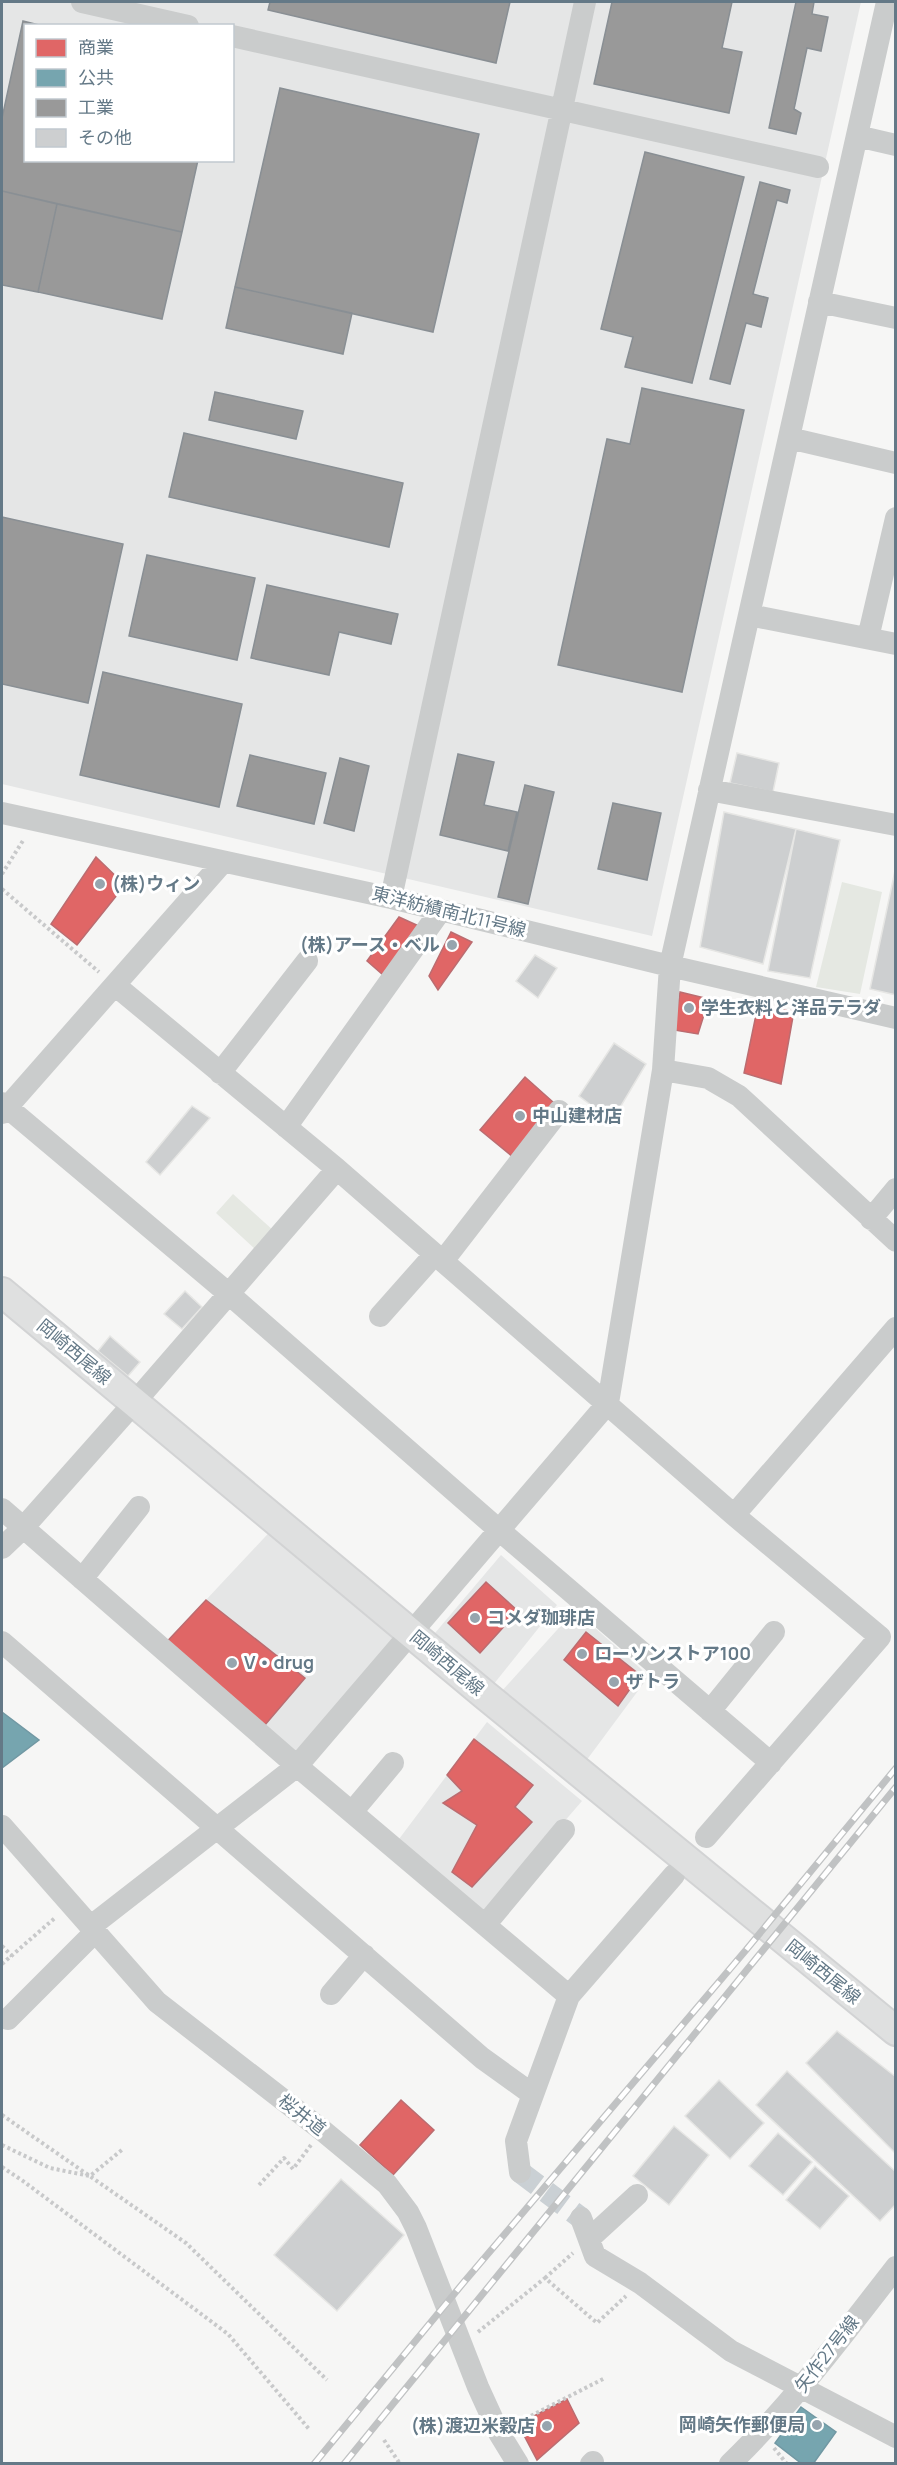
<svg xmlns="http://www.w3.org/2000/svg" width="897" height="2465" viewBox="0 0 897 2465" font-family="Manrope,'Noto Sans JP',sans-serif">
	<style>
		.built { fill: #e5e6e6; fill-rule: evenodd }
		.green { fill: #e5e8e2 }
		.shops { fill: #e06666; stroke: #bb6c70; stroke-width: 1.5 }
		.public { fill: #76a5af; stroke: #7198a3; stroke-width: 1.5 }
		.industry { fill: #999; stroke: #898f94; stroke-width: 1.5 }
		.building { fill: #cdcfd0; stroke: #e6e6e4; stroke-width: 1.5 }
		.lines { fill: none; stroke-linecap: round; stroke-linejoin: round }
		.minor-tunnel { stroke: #cad0d4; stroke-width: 22; stroke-dasharray: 22 11; stroke-linecap: butt }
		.major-casing { stroke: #d2d3d4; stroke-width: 32 }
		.path { stroke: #c8c9ca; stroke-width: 4; stroke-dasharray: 3 3; stroke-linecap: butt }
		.minor { stroke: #cacccc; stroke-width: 22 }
		.major { stroke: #dfe0e0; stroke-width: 28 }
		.rail-casing { stroke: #c0c2c3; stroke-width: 7 }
		.rail { stroke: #fff; stroke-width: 4.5; stroke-dasharray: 14; stroke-linecap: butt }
		.poi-dot { fill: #97a5ae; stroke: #fff; stroke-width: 2 }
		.labels { text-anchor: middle; stroke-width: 6; stroke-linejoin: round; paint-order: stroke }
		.poi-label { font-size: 18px; font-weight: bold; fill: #647987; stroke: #fff; text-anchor: start }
		.street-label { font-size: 18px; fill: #647987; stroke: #fff }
	</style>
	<rect width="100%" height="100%" fill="#f6f6f5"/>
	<path class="built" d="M2,2H861L652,936L2,784ZM26,26H232V160H26Z
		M278,1523L411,1633L297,1766L161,1648Z
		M501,1555L557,1605L485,1695L435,1633Z
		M575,1610L649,1676L583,1765L501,1692Z
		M487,1722L582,1801L479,1920L393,1847Z"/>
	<path class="green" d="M842,882L882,892L860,994L816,987Z
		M233,1194L274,1231L256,1250L216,1213Z"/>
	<path class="shops" d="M96,857L125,885L77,945L51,924Z
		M399,917L419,926L383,975L367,961Z
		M451,932L472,942L438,990L429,976Z
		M680,992L709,999L698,1034L674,1030Z
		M758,1005L794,1011L781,1084L744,1073Z
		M525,1077L553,1102L513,1157L480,1130Z
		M486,1582L518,1611L480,1653L448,1623Z
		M206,1600L305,1678L259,1732L161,1648Z
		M586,1632L640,1675L618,1706L564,1660Z
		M474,1739L533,1785L515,1807L532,1822L472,1887L452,1872L477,1825L443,1803L462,1791L447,1775Z
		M401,2100L434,2130L393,2175L360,2145Z
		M567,2399L579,2423L537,2460L518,2424Z"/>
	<path class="public" d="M2,1712L39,1740L2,1768Z
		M801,2407L836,2432L813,2464H802L775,2443Z"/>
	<path class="industry" d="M270,2H510L496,63L268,10Z
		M612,2H732L722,48L742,52L729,113L594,84Z
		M796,2H814L812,14L828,17L821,51L807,48L794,109L801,113L796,134L769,128Z
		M23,21L43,26H26V160H198L182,232L2,191V118Z
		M280,88L479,134L433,332L235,287Z
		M645,152L744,177L692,383L625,367L633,337L601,329Z
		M760,182L790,190L787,203L777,200L753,294L768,298L761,327L746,323L730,384L710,379Z
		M2,191L57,204L38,292L2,285Z
		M57,204L182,232L162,319L38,292Z
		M235,287L352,313L343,354L226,328Z
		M642,388L744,410L682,692L558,665L607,439L630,444Z
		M215,392L303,411L296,439L209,420Z
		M184,433L403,483L389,547L169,497Z
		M2,517L123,544L88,703L2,684Z
		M147,555L255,578L237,660L129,636Z
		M267,585L398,614L391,644L339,632L329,675L251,658Z
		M103,672L242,704L219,807L80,775Z
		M458,754L494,762L484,805L517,812L508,851L440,835Z
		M250,755L326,773L314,824L237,806Z
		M340,758L369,766L354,831L324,823Z
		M525,785L554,792L528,904L498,897Z
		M613,803L661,813L647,880L598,869Z"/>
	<path class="building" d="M737,753L779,763L773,792L730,783Z
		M724,812L796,829L763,964L700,947Z
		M796,829L840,840L810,978L768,971Z
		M896,866V995L870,989Z
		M535,955L557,968L538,998L516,981Z
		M614,1043L646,1064L612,1121L579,1096Z
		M192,1106L210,1118L160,1175L146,1162Z
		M185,1291L202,1307L182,1329L164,1314Z
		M110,1336L140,1362L128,1376L98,1351Z
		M837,2031L896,2077V2154L806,2063Z
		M787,2071L896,2172V2204L880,2221L756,2105Z
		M719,2080L764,2123L730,2159L685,2116Z
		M674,2126L709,2155L669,2205L633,2176Z
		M778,2133L812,2162L783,2195L749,2166Z
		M815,2166L849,2196L820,2229L786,2200Z
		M341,2179L404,2235L337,2311L274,2255Z"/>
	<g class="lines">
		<path class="minor-tunnel" d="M520,2172L581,2218"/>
		<defs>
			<path id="major" d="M2,1292L485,1695L896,2031"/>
		</defs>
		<use href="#major" class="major-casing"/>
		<path class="path" d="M2,874L24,839
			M2,889L99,972
			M2,1946L12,1956
			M2,1964L56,1917
			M2,2115L186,2243L327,2380
			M2,2145L50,2168L90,2176L123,2149
			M2,2167L23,2181L228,2334L309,2429
			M259,2185L284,2158L293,2169L311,2145
			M545,2278L573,2253
			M478,2332L545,2278L597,2323L626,2296
			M515,2424L605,2378
			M384,2440L400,2464
			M774,2448L787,2464"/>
		<path class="minor" d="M82,2L188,26
			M232,36L818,167
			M857,136L896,145
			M819,302L896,318
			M789,438L896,463
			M749,615L896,644
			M868,638L896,518
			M709,790L896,825
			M2,813L391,898L670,966L896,1018
			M391,898L585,2
			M116,986L337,1169L734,1515L880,1637L706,1837
			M663,1070L708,1078L739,1096L896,1241
			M220,1073L307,961
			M2,1103L229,1294L499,1530L771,1763
			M2,1113L223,862
			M286,1127L441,910
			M871,1219L896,1189
			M443,1261L559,1111
			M380,1316L435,1254
			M2,1509L297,1766L569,1996
			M734,1515L896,1328
			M2,1548L23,1528L134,1403L337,1169
			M82,1579L139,1507
			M2,1642L482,2058L532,2094
			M710,1711L774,1632
			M352,1812L393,1763
			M2,1826L157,2002L322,2130L387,2184L408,2212L416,2228L478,2387L499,2433L518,2464
			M485,1925L564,1830
			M90,1927L297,1766L608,1403L663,1070L670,966L887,2
			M331,1994L364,1955
			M8,2019L95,1932
			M520,2172L516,2141L569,1996L674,1875
			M581,2218L595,2256L640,2283L731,2351L896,2437
			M589,2239L637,2195
			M591,2464L593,2462
			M730,2464C792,2404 843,2335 896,2267"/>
		<use href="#major" class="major"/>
		<defs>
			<path id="rail" d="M314,2464L464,2282L746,1950L896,1768
				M344,2464L896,1787"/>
		</defs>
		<use href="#rail" class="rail-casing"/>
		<use href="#rail" class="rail"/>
	</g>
	<g class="poi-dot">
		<circle cx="100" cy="884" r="6"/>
		<circle cx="452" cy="945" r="6"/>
		<circle cx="689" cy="1008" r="6"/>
		<circle cx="520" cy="1116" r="6"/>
		<circle cx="475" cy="1618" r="6"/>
		<circle cx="582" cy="1654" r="6"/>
		<circle cx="232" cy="1663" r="6"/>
		<circle cx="614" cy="1682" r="6"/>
		<circle cx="817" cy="2425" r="6"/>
		<circle cx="547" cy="2426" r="6"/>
	</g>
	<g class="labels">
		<g class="poi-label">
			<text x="112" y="890">(株)ウィン</text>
			<text x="440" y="951" text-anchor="end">(株)アース・ベル</text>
			<text x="701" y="1014">学生衣料と洋品テラダ</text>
			<text x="532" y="1122">中山建材店</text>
			<text x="487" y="1624">コメダ珈琲店</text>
			<text x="594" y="1660">ローソンストア100</text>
			<text x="244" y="1669">V・drug</text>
			<text x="626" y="1688">ザトラ</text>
			<text x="805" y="2431" text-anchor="end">岡崎矢作郵便局</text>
			<text x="535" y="2432" text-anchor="end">(株)渡辺米穀店</text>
		</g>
		<g class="street-label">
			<text transform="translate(449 912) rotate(14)" y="6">東洋紡績南北11号線</text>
			<text transform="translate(74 1352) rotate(40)" y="6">岡崎西尾線</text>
			<text transform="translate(447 1663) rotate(40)" y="6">岡崎西尾線</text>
			<text transform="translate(823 1972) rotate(39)" y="6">岡崎西尾線</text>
			<text transform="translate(302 2115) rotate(38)" y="6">桜井道</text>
			<text transform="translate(827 2354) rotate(-52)" y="6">矢作27号線</text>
		</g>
	</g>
	<rect width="897" height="2465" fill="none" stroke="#647987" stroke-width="6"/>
	<rect x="24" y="24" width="210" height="138" fill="#ffffff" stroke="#c1c9cf" stroke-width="1.5"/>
	<rect x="36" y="39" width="30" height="18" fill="#e06666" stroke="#c1c9cf" stroke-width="1.5"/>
	<text x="78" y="54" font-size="18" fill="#647987">商業</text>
	<rect x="36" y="69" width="30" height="18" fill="#76a5af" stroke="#c1c9cf" stroke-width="1.5"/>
	<text x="78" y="84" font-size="18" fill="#647987">公共</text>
	<rect x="36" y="99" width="30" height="18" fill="#999999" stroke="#c1c9cf" stroke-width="1.5"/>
	<text x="78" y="114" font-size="18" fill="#647987">工業</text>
	<rect x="36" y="129" width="30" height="18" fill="#cdcfd0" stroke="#c1c9cf" stroke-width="1.5"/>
	<text x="78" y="144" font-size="18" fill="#647987">その他</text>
</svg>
